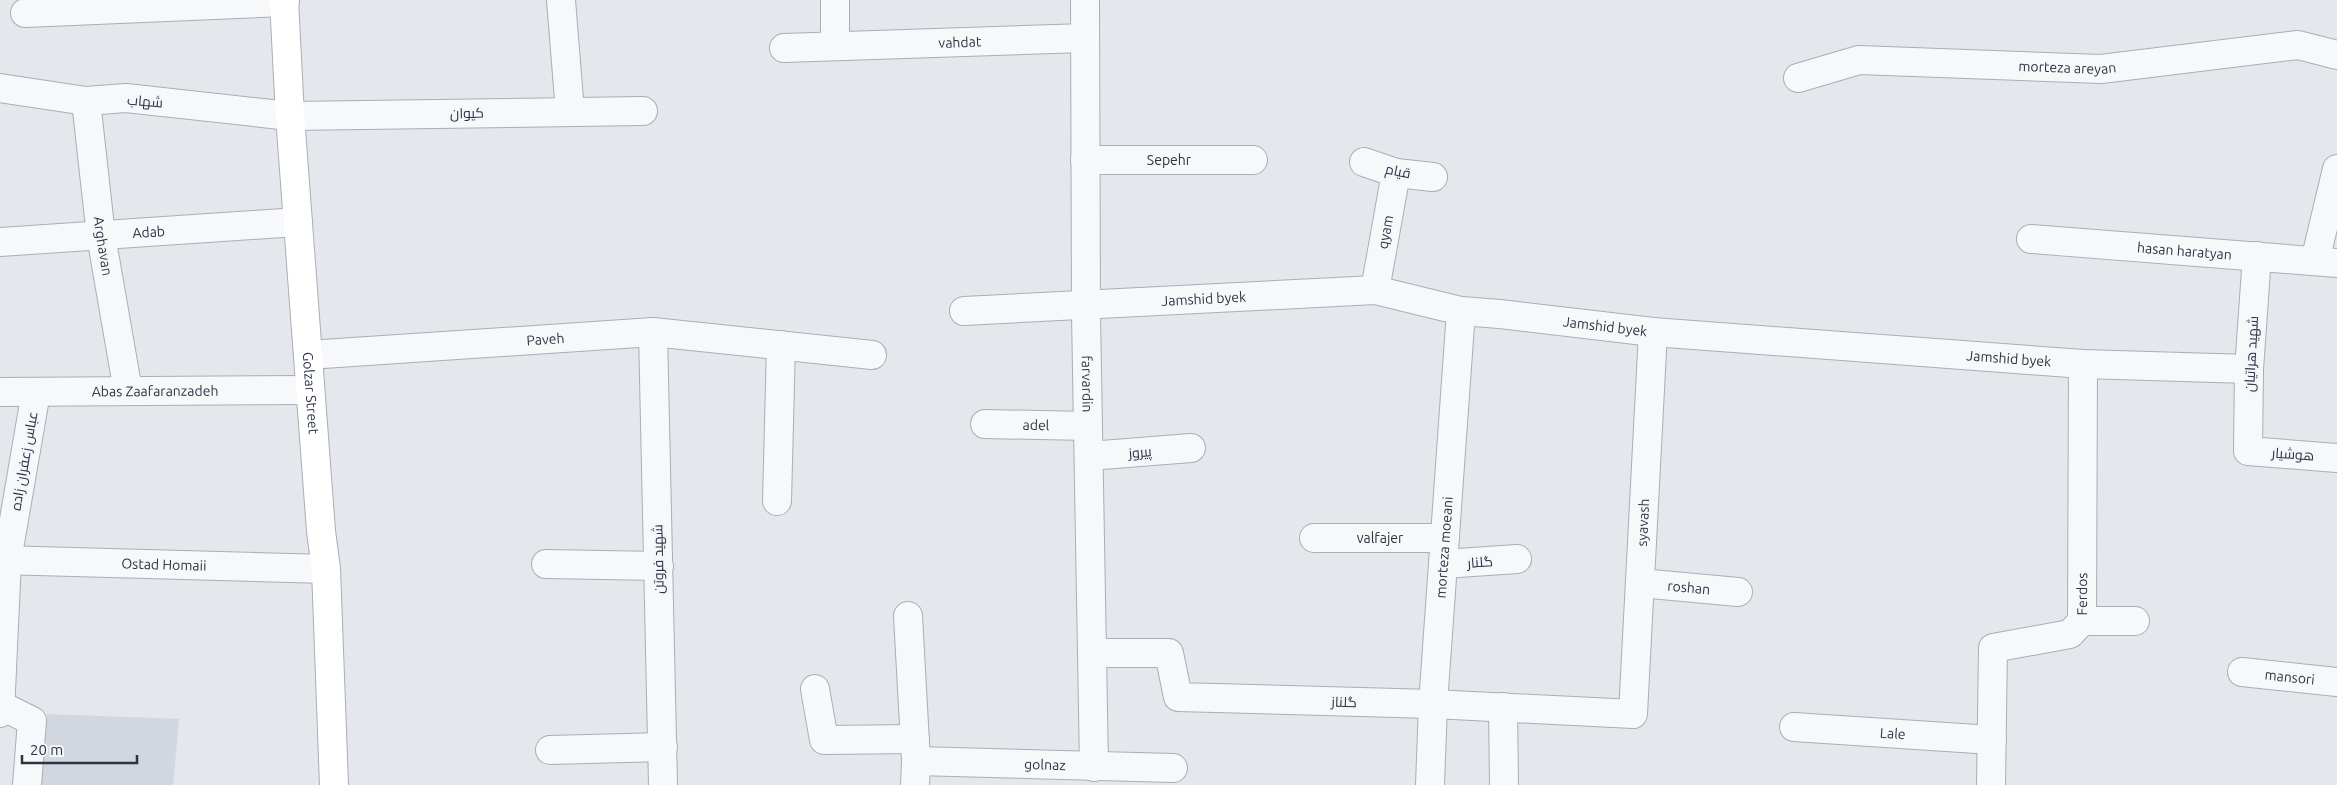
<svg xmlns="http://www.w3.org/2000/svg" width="2337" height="785" viewBox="0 0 2337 785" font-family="Ubuntu,Cairo,sans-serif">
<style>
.built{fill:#d2d6de}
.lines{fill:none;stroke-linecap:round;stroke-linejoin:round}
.minor-casing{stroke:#a9aeb7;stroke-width:30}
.tertiary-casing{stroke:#a9aeb7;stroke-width:30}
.secondary-casing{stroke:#a9aeb7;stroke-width:30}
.minor{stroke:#f7f8fa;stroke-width:28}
.tertiary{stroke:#f7f8fa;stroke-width:28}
.secondary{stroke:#fff;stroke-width:28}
.labels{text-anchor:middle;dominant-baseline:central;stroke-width:4.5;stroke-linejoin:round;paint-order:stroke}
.street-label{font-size:14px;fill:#2b3445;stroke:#f4f6f9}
</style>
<rect width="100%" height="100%" fill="#e4e7ec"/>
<path class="built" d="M 47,714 L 179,719 L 173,785 L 40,785 Z"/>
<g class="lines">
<g class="minor-casing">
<g id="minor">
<path d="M 561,0 L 570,112"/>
<path d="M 835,0 L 835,46"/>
<path id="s1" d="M 1085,0 L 1086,314 L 1094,767"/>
<path d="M 25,13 L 285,2"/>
<path id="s2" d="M 784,48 L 1085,38"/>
<path id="s3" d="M 1798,78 L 1859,60 L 2101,69 L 2298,45 L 2337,55"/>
<path d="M 0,88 L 86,101 L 126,98 L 290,116 L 643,111"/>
<path id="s4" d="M 86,101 L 101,236 L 128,391"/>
<path id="s5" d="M 1085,160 L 1253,160"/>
<path d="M 1364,162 L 1396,173 L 1433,177"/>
<path id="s6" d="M 2031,239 L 2337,263"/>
<path id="s7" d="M 0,242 L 298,222"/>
<path d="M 2257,256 L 2249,369 L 2248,451 L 2337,458"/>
<path d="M 2315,261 L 2337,169"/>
<path id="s8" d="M 1375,290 L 1396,173"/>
<path id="s9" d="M 964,311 L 1375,290 L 1461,311 L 1500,314 L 1653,332 L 2083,364 L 2249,369"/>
<path d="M 653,332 L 663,785"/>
<path id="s10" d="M 308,355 L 653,332 L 872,355"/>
<path id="s11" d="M 0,392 L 310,390"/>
<path id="s12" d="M 985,424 L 1088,426"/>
<path d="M 1089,456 L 1191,448"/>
<path d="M 777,501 L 781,345"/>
<path id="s13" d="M 1314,538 L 1445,538"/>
<path d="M 546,564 L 659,566"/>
<path d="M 1443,564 L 1517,559"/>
<path id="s14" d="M 1640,583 L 1738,592"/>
<path d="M 908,616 L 916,761 L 915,785"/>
<path d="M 2082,621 L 2135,621"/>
<path id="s15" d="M 1092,653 L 1169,653 L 1178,697 L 1433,704 L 1633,714 L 1653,332"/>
<path id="s16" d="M 2242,672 L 2337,682"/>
<path d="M 815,689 L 824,740 L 915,739"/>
<path d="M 0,705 L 32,721 L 27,785"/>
<path d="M 1503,707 L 1504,785"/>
<path d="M 0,713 L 7,560 L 36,392"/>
<path id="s17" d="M 1794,727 L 1992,740"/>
<path d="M 550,750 L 663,747"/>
<path id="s18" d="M 916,761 L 1173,768"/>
<path id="s19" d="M 1430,785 L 1433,704 L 1461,311"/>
<path id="s20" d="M 1991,785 L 1993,648 L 2070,634 L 2082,621 L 2083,364"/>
</g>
</g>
<g class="tertiary-casing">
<g id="tertiary">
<path id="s21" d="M 0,560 L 326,569"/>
</g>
</g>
<g class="secondary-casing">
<g id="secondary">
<path id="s22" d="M 284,0 L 290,116 L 321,531 L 326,569 L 334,785"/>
</g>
</g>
<use href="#minor" class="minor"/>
<use href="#tertiary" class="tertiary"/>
<use href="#secondary" class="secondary"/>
</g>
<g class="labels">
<g class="street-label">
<text stroke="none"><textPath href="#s2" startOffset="176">vahdat</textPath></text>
<text stroke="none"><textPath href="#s3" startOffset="272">morteza areyan</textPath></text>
<text transform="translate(145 101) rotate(5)">شهاب</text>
<text transform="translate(467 113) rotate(-1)">کیوان</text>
<text stroke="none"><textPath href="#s5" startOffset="84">Sepehr</textPath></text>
<text transform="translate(1398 171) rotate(12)">قیام</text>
<text stroke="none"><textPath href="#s8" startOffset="59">qyam</textPath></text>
<text stroke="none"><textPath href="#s7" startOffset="149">Adab</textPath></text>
<text stroke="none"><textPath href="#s4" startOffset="146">Arghavan</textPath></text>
<text stroke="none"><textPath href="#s6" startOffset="154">hasan haratyan</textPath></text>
<text stroke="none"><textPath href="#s9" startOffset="240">Jamshid byek</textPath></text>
<text stroke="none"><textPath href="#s9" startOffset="645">Jamshid byek</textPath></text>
<text stroke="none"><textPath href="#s10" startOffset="238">Paveh</textPath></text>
<text transform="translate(2251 354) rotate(-87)">شهید هراتیان</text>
<text stroke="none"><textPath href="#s9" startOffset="1050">Jamshid byek</textPath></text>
<text stroke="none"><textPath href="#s1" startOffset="384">farvardin</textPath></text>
<text stroke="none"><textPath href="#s11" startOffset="155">Abas Zaafaranzadeh</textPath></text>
<text stroke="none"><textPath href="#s22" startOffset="394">Golzar Street</textPath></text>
<text stroke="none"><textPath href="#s12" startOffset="51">adel</textPath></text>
<text transform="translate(1140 452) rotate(-5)">پیروز</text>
<text transform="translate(2293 454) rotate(4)">هوشیار</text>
<text transform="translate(24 461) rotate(-80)">عباس زعفران زاده</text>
<text stroke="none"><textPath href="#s15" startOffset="769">syavash</textPath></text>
<text stroke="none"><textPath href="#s13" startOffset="66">valfajer</textPath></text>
<text stroke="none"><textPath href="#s19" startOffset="238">morteza moeani</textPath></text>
<text transform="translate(658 559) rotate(-91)">شهید فروتن</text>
<text transform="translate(1480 562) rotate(-4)">گلنار</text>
<text stroke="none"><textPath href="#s21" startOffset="164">Ostad Homaii</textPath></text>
<text stroke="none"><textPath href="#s14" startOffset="49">roshan</textPath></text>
<text stroke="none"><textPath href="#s20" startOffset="260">Ferdos</textPath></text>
<text stroke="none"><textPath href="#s16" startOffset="48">mansori</textPath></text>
<text transform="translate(1344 702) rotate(2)">گلناز</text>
<text stroke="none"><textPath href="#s17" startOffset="99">Lale</textPath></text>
<text stroke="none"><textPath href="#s18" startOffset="129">golnaz</textPath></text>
</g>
</g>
<path d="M22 755v8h115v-8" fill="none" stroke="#2b3445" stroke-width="2.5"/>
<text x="30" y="755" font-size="15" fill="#2b3445" stroke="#f4f6f9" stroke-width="4" paint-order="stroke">20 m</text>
</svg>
